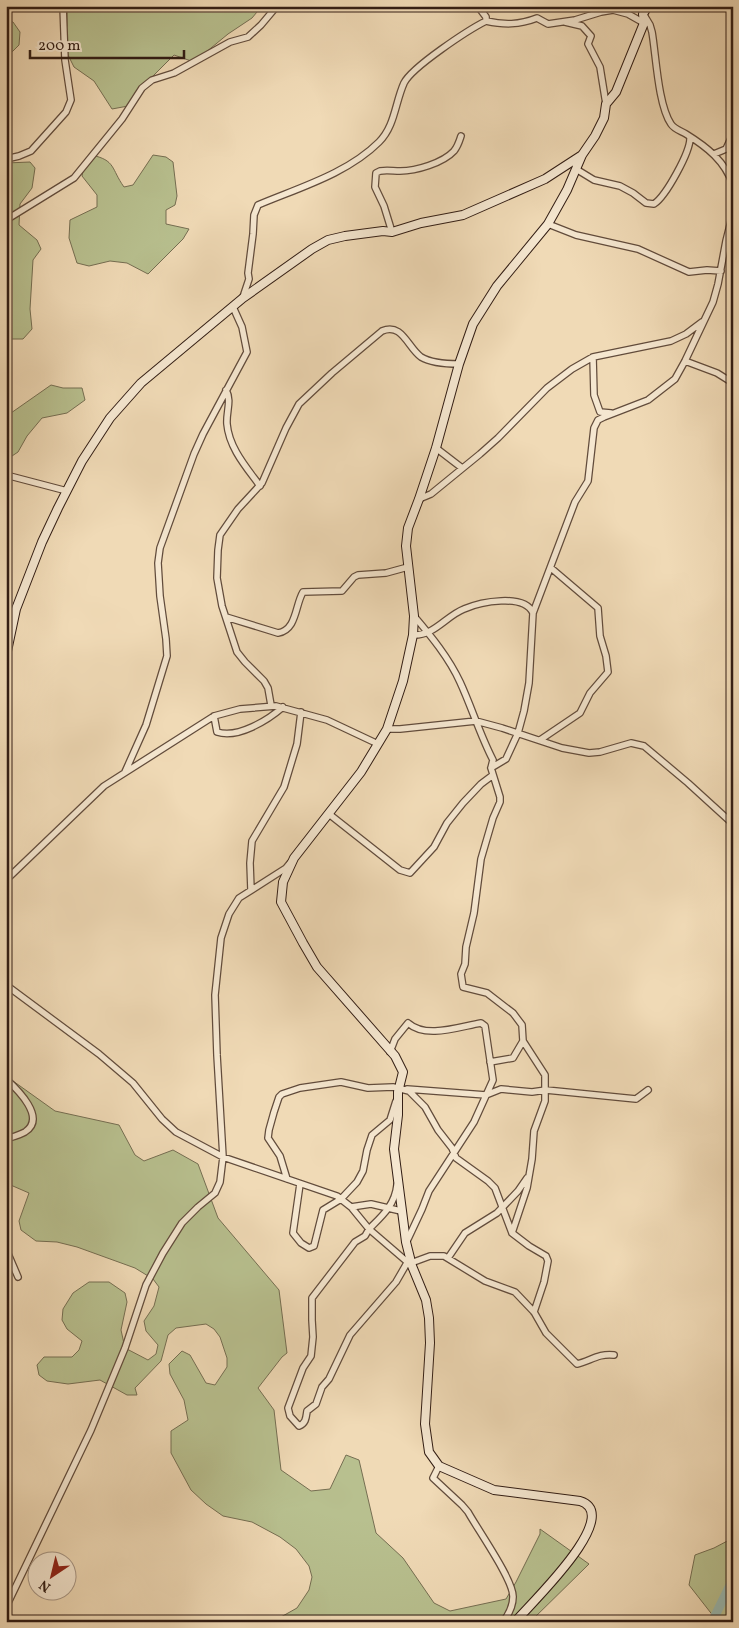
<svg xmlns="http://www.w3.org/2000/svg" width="739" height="1628" viewBox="0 0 739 1628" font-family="Vollkorn,serif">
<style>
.green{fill:#b8c08f;stroke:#756e52}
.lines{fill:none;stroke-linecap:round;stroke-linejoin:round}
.river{stroke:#9abab2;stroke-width:9}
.street-casing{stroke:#624c3c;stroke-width:8}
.secondary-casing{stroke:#321d14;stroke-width:10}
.street{stroke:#f5e7d0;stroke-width:5.5}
.secondary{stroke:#f5e7d0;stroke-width:8}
</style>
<rect width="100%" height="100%" fill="#f0dab6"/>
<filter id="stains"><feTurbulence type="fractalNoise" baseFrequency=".004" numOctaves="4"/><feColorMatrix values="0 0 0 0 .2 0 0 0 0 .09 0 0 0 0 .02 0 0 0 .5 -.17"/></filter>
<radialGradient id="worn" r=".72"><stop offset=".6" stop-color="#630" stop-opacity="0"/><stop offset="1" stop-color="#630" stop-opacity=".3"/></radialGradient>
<path class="green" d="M 67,6 L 262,6 L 252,18 L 228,34 L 194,62 L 174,55 L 140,89 L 128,106 L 112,109 L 94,81 L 74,67 L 63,45 L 67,25 Z
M 6,19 L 13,22 L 20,32 L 19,45 L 6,58 Z
M 91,155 C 116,160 111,169 124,187 L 133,185 L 153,155 L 166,157 L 173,162 L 177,196 L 175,205 L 166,210 L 166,224 L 189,229 L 183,239 L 148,274 L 127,263 L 110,261 L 89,266 L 77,263 L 69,238 L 70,220 L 97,207 L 97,195 L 82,176 L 85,161 Z
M 30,162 L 35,168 L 32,188 L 20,204 L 19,225 L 37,240 L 41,249 L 33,260 L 30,309 L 32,329 L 23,339 L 6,339 L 6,163 Z
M 51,385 L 63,388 L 82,388 L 85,400 L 67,413 L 42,418 L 27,436 L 18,452 L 6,460 L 6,411 L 11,413 Z
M 6,1076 L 55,1111 L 119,1125 L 135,1155 L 144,1161 L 173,1150 L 198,1164 L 218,1218 L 279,1290 L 287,1353 L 282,1357 L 258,1388 L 274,1410 L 281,1470 L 311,1491 L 330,1489 L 346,1455 L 359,1460 L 376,1533 L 403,1558 L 434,1603 L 450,1611 L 506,1599 L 516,1582 L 540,1534 L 540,1529 L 589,1564 L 530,1622 L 272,1622 L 297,1608 L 309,1590 L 312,1577 L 309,1566 L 296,1549 L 280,1537 L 252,1522 L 223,1516 L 206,1504 L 191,1490 L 171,1453 L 171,1431 L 188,1420 L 184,1400 L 170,1374 L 169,1364 L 182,1351 L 190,1355 L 206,1383 L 215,1385 L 227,1367 L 227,1358 L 220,1337 L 214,1329 L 206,1324 L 176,1328 L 168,1335 L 161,1361 L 135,1388 L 137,1395 L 127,1395 L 100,1380 L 68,1384 L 47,1381 L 39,1375 L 37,1365 L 44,1357 L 72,1357 L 79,1350 L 82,1341 L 67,1329 L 62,1320 L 63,1309 L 73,1293 L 89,1282 L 109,1282 L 125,1293 L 127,1302 L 121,1330 L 125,1348 L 148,1360 L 156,1354 L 158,1345 L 146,1331 L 144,1321 L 154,1306 L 159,1287 L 153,1279 L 135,1268 L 77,1247 L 57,1242 L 36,1241 L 21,1230 L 19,1221 L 29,1193 L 6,1183 Z
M 733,1538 L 733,1622 L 722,1622 L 714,1617 L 689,1585 L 695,1555 L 714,1548 Z"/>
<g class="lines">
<path class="river" d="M 712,1622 L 733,1579"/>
<g class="street-casing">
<path id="street" d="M 481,6 L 480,9 L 486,17 L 486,21 C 504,25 519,25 537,18 L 548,24 L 575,20 L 601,12 L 613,10 L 628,14 L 644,23
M 644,15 L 650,25 L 652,32 C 656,55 658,105 671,124 C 674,129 681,131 686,134 C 707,147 725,161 733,185
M 565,22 L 582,26 L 591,36 L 588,44 L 600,67 L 606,104
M 714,154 L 726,149 L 733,134
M 6,159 L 19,156 L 31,151 L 66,112 L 71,100 L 65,60 L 63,6
M 576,169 L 594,180 L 620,186 L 633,193 L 646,203 L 654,204 C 666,196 691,151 690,137
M 6,220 L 74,178 L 122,119 L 142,88 L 152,80 L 174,73 L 230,42 L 248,37 L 261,25 L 277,6
M 548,224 L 576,235 L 638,249 L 689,272 L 707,270 L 721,271
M 392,232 L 384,206 L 375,187 L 376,173 L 380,171 C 387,170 393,171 400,171 C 416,171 443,163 454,151 C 458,146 459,142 461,136
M 243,297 L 249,279 L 248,273 L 253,234 L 254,215 L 258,205 C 298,188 347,174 379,142 C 395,126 395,103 404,83 C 412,67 468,30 486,21
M 593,357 L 594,395 L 600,412 L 611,413
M 685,361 L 717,373 L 733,383
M 226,390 C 232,401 226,412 227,424 C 229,448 247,468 260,486
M 436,448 L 462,468
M 6,475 L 67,491
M 419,499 L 431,494 L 480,454 L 498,438 L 547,388 L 572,369 L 593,357 L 671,341 L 686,334 L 702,322
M 414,616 C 431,636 449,658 460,682 C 472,708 480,735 493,760 L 491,768 L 500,797 L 500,802 L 493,818 L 481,859 L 474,913 L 466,947 L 465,964 L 461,974 L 463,987 L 487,993 L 513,1013 L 522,1025 L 523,1041 L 545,1075 L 545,1101 L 534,1131 L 532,1159 L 527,1188 L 512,1233
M 226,617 L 278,633 C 297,630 295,605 303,592 L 342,591 L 354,577 L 358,575 L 386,573 L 408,567
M 413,635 C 434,636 446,616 464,609 C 480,602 524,593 533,613
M 271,705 L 268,688 L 264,681 L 245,662 L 237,652 L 222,606 L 217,578 L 218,550 L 220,535 L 238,509 L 262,483 L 286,428 L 299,404 L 332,373 L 382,331 C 402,322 408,348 421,357 C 431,363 447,364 459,364
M 214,716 L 217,732 C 238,739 268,720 283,707
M 387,729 L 400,729 L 476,721 L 502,728 L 562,748 L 589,753 L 600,752 L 631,743 L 644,746 L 688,783 L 733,824
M 540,740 L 580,713 L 590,693 L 608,672 L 606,656 L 600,636 L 598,608 L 551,568
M 491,768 L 506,759 L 518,733 L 524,711 L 529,683 L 533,613 L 575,502 L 588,481 L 594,428 L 598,420 L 604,417 L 648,400 L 675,379 L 685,361 L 713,302 L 718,284 L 726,241 L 733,213
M 125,772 L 146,725 L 167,656 L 166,639 L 160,596 L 158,563 L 160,548 L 194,454 L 203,434 L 247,352 L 242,327 L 233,307
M 329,814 L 400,870 L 410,873 L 434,847 L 447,823 L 463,803 L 481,784 L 493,775
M 6,880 L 104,786 L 214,716 L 240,709 L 276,706 L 327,720 L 378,744
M 251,890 L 250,863 L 252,841 L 284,787 L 297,744 L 301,712
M 6,985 L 99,1054 L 133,1083 L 162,1119 L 176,1132 L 223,1157 L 337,1196 L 351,1207 L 369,1229 L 412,1266
M 390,1052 L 395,1039 L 408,1023 C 426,1039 458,1027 481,1023 L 485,1026 L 493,1080 L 474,1122 L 429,1191 L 422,1209 L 407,1241
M 490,1062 L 513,1058 L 523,1041
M 6,1079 C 17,1089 47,1118 25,1132 C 20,1135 12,1137 6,1139
M 407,1089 L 486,1095 L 501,1089 L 532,1092 L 546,1090 L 636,1099 L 648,1090
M 287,1179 L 280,1156 L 268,1138 L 269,1130 L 274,1112 L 279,1097 L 282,1094 L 300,1088 L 341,1082 L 368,1088 L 393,1087 L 409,1091 L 425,1107 L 438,1130 L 452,1148 L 456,1158 L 488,1181 L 495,1188 L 512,1233 L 529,1246 L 546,1256 L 548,1261 L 544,1282 L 534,1312
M 300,1184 L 293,1233 L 301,1243 L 309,1248 L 314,1246 L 323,1210 L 341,1199 L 357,1182 L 363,1171 L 367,1150 L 372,1135 L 390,1120 L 396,1101
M 397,1185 C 395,1205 382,1216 369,1229 L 365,1236 L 355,1242 L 312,1298 L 312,1320 L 313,1337 L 311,1356 L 303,1368 L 288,1408 L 290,1416 L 299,1426 C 306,1423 306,1418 307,1411 L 316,1404 L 322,1387 L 329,1379 L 350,1335 L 396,1282 L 407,1263
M 351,1207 L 371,1204 L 401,1211
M 6,1249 L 18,1277
M 448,1258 L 465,1233 L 497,1213 L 518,1191 L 527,1178
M 411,1263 L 430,1256 L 444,1256 L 485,1281 L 515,1292 L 534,1312 L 546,1333 L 577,1364 C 590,1361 599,1353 614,1355
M 439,1466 L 433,1478 L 462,1505 L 468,1512 C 478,1530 514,1581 513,1597 C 513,1607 509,1614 503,1622
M 6,1607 L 91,1430 L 125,1348 L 146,1285 L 163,1253 L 182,1223 L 198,1207 L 215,1193 L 220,1182 L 223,1157 L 217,1055 L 215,995 L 221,938 L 229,914 L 239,898 L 286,868 L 290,863"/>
</g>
<g class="secondary-casing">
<path id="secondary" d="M 6,656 L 16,609 L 42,542 L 58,508 L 82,461 L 110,418 L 141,383 L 243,298 L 312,249 L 328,240 L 345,236 L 383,231 L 392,232 L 421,223 L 463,215 L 545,179 L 582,155
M 515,1622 C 528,1606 625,1515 580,1501 L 494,1490 L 439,1466 L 429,1452 L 425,1424 L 430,1343 L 429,1318 L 426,1300 L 412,1266 L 406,1242 L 394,1149 L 398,1115 L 398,1092 L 403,1072 L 395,1056 L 317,967 L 303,943 L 281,902 L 283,882 L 294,858 L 361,772 L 387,729 L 403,681 L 413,635 L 414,616 L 406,546 L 408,528 L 419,499 L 436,448 L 459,364 L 473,324 L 497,286 L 548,224 L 567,190 L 582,155 L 595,136 L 604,118 L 606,104 L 616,92 L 644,23 L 643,14 L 648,6"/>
</g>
<use href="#street" class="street"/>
<use href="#secondary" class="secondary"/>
</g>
<rect width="739" height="1628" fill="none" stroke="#f0dab6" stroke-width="25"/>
<rect x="8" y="8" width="724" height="1613" fill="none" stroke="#321d14" stroke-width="2.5"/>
<rect x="12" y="12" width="714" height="1603" fill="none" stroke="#321d14"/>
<g transform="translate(52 1576) rotate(215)"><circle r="24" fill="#f5e7d0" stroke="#a79685"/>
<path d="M0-4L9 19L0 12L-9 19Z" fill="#8f2418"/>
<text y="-8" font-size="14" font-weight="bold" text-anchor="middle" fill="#321d14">N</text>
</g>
<path d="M30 50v8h154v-8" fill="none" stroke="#321d14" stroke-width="2.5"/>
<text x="38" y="50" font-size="15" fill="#321d14" stroke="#f5e7d0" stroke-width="4" paint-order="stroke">200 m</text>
<rect width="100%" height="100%" filter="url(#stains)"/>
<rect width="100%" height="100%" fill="url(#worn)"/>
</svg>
